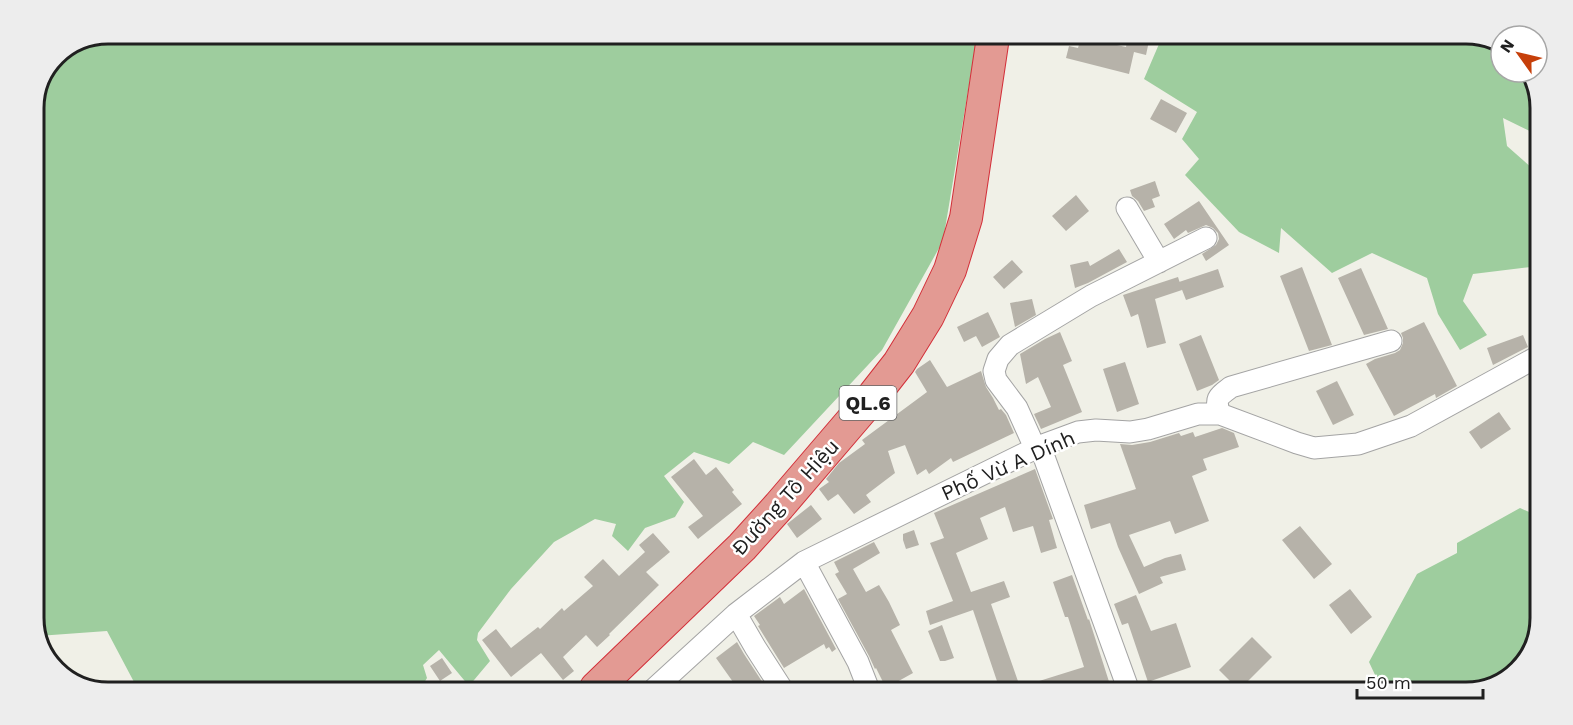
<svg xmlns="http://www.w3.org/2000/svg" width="1573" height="725" viewBox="0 0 1573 725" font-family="'Work Sans',sans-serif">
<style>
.forest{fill:#9ecd9e}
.building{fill:#b6b2a9}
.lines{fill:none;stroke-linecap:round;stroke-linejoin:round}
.minor-casing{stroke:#a4a4a4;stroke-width:23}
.highway-casing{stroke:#d32f39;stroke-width:34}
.minor{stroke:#fff;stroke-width:21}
.highway{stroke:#e39a93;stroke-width:32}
.labels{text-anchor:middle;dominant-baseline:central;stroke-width:5;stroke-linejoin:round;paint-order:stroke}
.shield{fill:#fff;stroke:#636363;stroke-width:1.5}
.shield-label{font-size:20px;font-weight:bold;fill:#202020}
.street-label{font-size:21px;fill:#202020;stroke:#fff}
.rim{fill:none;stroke:#202020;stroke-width:3}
</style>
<rect width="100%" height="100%" fill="#f0f0e7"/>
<path class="forest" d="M 107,33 L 977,37 L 943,241 L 882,350 L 784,455 L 753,442 L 729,464 L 694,452 L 664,476 L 684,502 L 675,517 L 645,528 L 628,551 L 612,536 L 616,524 L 595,519 L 554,542 L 511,589 L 478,633 L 477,640 L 490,661 L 469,686 L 439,650 L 423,665 L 427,678 L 421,688 L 130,686 L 134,682 L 107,631 L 38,636 L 33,623 L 33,103 L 55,55 Z
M 1162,37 L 1494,39 L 1501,44 L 1501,72 L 1530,73 L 1540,103 L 1540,136 L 1503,118 L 1507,146 L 1533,169 L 1538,183 L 1539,182 L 1538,283 L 1531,267 L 1473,274 L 1463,301 L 1487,335 L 1460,350 L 1438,314 L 1427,278 L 1372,253 L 1332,273 L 1281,228 L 1279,253 L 1239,232 L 1185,175 L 1199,159 L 1182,139 L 1197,112 L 1144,79 Z
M 1520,508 L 1536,515 L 1534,646 L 1507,679 L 1466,692 L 1383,692 L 1369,662 L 1417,574 L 1457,553 L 1457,543 Z"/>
<path class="building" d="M 1081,37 L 1126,47 L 1128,37 L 1149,41 L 1146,55 L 1134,52 L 1129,74 L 1066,58 L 1069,46 L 1078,48 Z
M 1161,99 L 1187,113 L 1176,133 L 1150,119 Z
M 1155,181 L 1160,196 L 1152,199 L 1155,207 L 1144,211 L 1138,201 L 1132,196 L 1130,190 Z
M 1076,195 L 1089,211 L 1066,231 L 1052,216 Z
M 1199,201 L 1229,245 L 1206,261 L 1202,254 L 1216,245 L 1219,239 L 1218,233 L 1213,228 L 1206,225 L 1188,233 L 1186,230 L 1174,239 L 1164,224 Z
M 1119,249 L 1127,262 L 1088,283 L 1075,288 L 1070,265 L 1088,261 L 1090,266 Z
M 1012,260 L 1023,272 L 1004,289 L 993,277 Z
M 1302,267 L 1332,345 L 1309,351 L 1280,276 Z
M 1361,268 L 1388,329 L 1364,335 L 1338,278 Z
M 1218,269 L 1224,287 L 1186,300 L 1179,282 Z
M 1178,277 L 1182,290 L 1155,299 L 1166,343 L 1147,348 L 1138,314 L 1131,317 L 1123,295 Z
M 1032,299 L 1036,315 L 1015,327 L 1010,303 Z
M 988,312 L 1000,337 L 982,347 L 976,336 L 964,342 L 957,327 Z
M 1424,322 L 1457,386 L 1436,398 L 1435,394 L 1394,416 L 1366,364 L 1375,359 L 1395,353 L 1400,350 L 1403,343 L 1403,338 L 1401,333 Z
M 1060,332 L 1072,361 L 1063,365 L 1082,412 L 1041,429 L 1034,414 L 1051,407 L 1038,377 L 1026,384 L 1020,354 L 1045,339 Z
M 1201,335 L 1219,380 L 1212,385 L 1197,391 L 1179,344 Z
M 1523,335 L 1528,347 L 1493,365 L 1487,348 Z
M 930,360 L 947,387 L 981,371 L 986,387 L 993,398 L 999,410 L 1001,409 L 1006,415 L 1014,433 L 953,462 L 951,458 L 929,474 L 926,469 L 917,475 L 905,445 L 888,451 L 895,473 L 866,495 L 871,502 L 854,514 L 838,494 L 828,501 L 819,489 L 829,482 L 826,479 L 839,463 L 865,444 L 862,440 L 927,392 L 915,372 L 917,369 Z
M 1125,362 L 1139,404 L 1117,412 L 1103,369 Z
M 1337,381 L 1354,415 L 1333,425 L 1316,391 Z
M 1499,412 L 1511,429 L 1481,449 L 1469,432 Z
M 1222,428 L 1234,433 L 1239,447 L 1203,459 L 1207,470 L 1192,476 L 1209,521 L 1175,534 L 1170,521 L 1129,535 L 1144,567 L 1165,558 L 1181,554 L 1186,570 L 1160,577 L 1163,583 L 1139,594 L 1118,547 L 1110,523 L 1091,529 L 1084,505 L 1136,489 L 1120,444 L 1132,445 L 1150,442 L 1179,433 L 1181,436 L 1193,432 L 1195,437 Z
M 694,459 L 706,475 L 716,467 L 734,490 L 732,492 L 742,504 L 698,539 L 688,527 L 703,516 L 671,477 Z
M 1035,469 L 1053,519 L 1049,520 L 1057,548 L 1041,553 L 1033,526 L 1013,532 L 1005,507 L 980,518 L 988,539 L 956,553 L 971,592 L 1004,581 L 1010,597 L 991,604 L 1020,687 L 1084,667 L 1068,617 L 1065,617 L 1053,582 L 1072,575 L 1088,620 L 1089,619 L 1112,691 L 1000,690 L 973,610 L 930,625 L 926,611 L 953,601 L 930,543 L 944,538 L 934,513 Z
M 811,505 L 822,519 L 797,538 L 787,524 Z
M 1300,526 L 1332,564 L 1314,579 L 1282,540 Z
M 914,530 L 919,545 L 906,549 L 903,540 L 903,534 Z
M 653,533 L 670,552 L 646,572 L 659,585 L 609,634 L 610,635 L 597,647 L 586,635 L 563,657 L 574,671 L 563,680 L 541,653 L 511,677 L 482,640 L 496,629 L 511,648 L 538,627 L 540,629 L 562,608 L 564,611 L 593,586 L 584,577 L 603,559 L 619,576 L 645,552 L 639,545 Z
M 874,542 L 880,553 L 853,569 L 866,592 L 879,585 L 889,602 L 900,625 L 891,630 L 913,673 L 886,688 L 876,668 L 875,669 L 869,656 L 838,599 L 847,594 L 835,574 L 839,572 L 834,562 Z
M 804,589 L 836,649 L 832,652 L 829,647 L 826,649 L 824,644 L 784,668 L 758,626 L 760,625 L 754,616 L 780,597 L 784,604 Z
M 1350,589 L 1372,617 L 1351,634 L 1329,605 Z
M 1136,595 L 1151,631 L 1176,623 L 1191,667 L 1148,682 L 1128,623 L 1122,625 L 1114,604 Z
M 942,625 L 954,658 L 945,661 L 940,661 L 928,631 Z
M 1252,637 L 1272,657 L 1239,690 L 1219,670 Z
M 737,642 L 744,654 L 767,689 L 738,689 L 716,658 Z
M 442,658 L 452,673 L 440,681 L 430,666 Z"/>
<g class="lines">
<g class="minor-casing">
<path id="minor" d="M 1127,208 L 1159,262
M 1220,414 C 1214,398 1219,396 1231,387 L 1391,341
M 1040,446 L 1129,691
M 1035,448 L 1017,408 L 996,380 L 994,371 L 998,359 L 1010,345 L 1091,296 L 1206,238
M 804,562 L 858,662 L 869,690
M 736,614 L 755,647 L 782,689
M 654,689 L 736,614 L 804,562 L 1040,446 L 1078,432 L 1096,430 L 1130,432 L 1148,429 L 1198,414 L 1220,414 L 1297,443 L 1314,448 L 1358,444 L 1411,426 L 1537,357"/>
</g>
<g class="highway-casing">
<path id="highway" d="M 596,688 L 742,547 L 779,506 L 874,395 L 899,363 L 928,316 L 950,270 L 966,218 L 993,37"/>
</g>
<use href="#minor" class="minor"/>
<use href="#highway" class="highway"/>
</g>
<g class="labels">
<rect class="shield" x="839.5" y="386" width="57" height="34" rx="4.5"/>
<g class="shield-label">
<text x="868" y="403">QL.6</text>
</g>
<g class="street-label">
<text transform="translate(1008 465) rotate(-24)">Phố Vừ A Dính</text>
<text transform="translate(785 497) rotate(-48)">Đường Tô Hiệu</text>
</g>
</g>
<path d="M0 0H1573V725H0ZM108 44H1466A64 64 0 0 1 1530 108V618A64 64 0 0 1 1466 682H108A64 64 0 0 1 44 618V108A64 64 0 0 1 108 44Z" fill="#ededed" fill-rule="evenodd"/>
<path class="rim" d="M108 44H1466A64 64 0 0 1 1530 108V618A64 64 0 0 1 1466 682H108A64 64 0 0 1 44 618V108A64 64 0 0 1 108 44Z"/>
<g transform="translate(1519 54) rotate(304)"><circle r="28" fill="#ffffff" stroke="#a6a6a6" stroke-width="1.5"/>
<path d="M0-4.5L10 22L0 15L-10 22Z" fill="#c63f0a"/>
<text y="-9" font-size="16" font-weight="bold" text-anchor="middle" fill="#202020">N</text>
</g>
<path d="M1357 689v9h126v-9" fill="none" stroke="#202020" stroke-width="3"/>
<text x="1366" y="689" font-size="18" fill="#202020" stroke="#ffffff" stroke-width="4.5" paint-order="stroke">50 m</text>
</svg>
